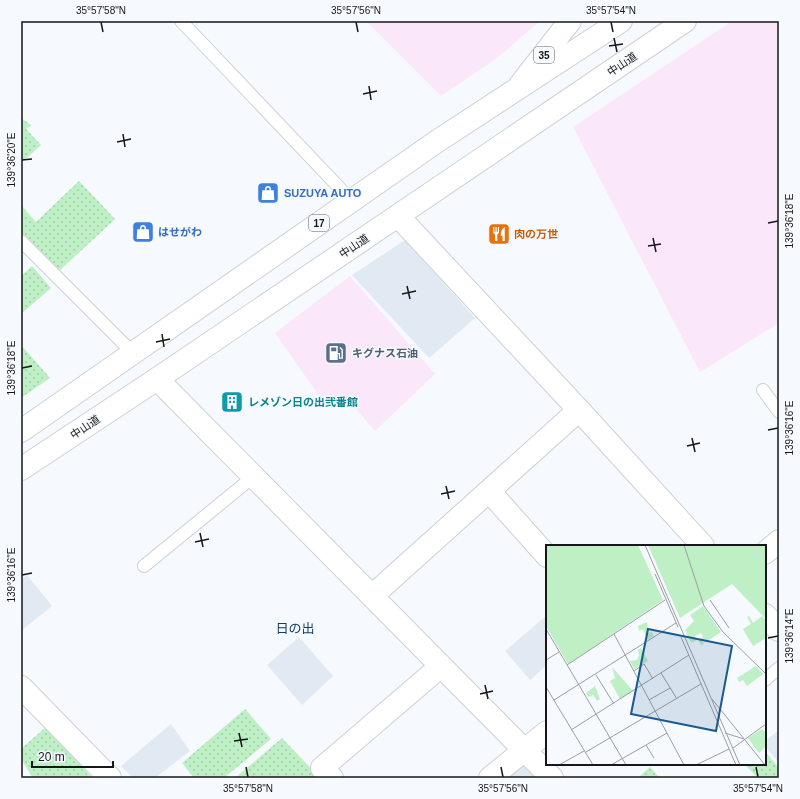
<svg xmlns="http://www.w3.org/2000/svg" width="800" height="799" viewBox="0 0 800 799" font-family="Helvetica,'Noto Sans JP',sans-serif">
<style>
.commercial{fill:#fae8fa}
.built{fill:#e1eaf3}
.garden{fill:url(#garden-dots)}
.lines{fill:none;stroke-linecap:round;stroke-linejoin:round}
.service-casing{stroke:#ced1d4;stroke-width:14}
.minor-casing{stroke:#ced1d4;stroke-width:24}
.primary-casing{stroke:#ced1d4;stroke-width:24}
.trunk-casing{stroke:#ced1d4;stroke-width:24}
.service{stroke:#fff;stroke-width:12}
.minor{stroke:#fff;stroke-width:22}
.primary{stroke:#fff;stroke-width:22}
.trunk{stroke:#fff;stroke-width:22}
.ticks{fill:none;stroke:#151718;stroke-width:1.5}
.labels{text-anchor:middle;dominant-baseline:central;stroke-width:3;stroke-linejoin:round;paint-order:stroke}
.shield{fill:#f6f9fd;stroke:#585b5d;stroke-width:1}
.shield-label{font-size:10px;font-weight:bold;fill:#151718}
.street-label{font-size:11px;fill:#151718;stroke:#f6f9fd}
.shop-label{font-size:11px;font-weight:bold;fill:#366cbe;stroke:#f6f9fd;text-anchor:start}
.food-label{font-size:11px;font-weight:bold;fill:#c56008;stroke:#f6f9fd;text-anchor:start}
.service-label{font-size:11px;font-weight:bold;fill:#4e5e75;stroke:#f6f9fd;text-anchor:start}
.culture-label{font-size:11px;font-weight:bold;fill:#0d838f;stroke:#f6f9fd;text-anchor:start}
.quarter-label{font-size:13px;fill:#133e63;stroke:#f6f9fd}
.inset-road{fill:none;stroke:#9c9fa1;stroke-width:1}
.view{fill:#1b5a90;fill-opacity:0.15;stroke:#1b5a90;stroke-width:2}
.inset-edge{fill:none;stroke:#151718;stroke-width:2}
.neatline{fill:none;stroke:#151718;stroke-width:1.5}
.ticks-label{font-size:10px;text-anchor:middle;fill:#151718}
</style>
<defs>
<pattern id="garden-dots" width="8" height="8" patternUnits="userSpaceOnUse"><rect width="8" height="8" fill="#beefc5"/><path d="M2 2h.1M6 6h.1" fill="none" stroke="#a2cca8" stroke-width="1.8" stroke-linecap="round"/></pattern>
</defs>
<rect width="100%" height="100%" fill="#f6f9fd"/>
<path class="commercial" d="M 366,21 L 540,21 L 496,59 L 441,96 Z
M 732,21 L 779,21 L 779,323 L 700,372 L 573,127 Z
M 350,276 L 435,374 L 375,431 L 346,397 L 320,397 L 275,333 Z"/>
<path class="built" d="M 405,240 L 475,318 L 429,358 L 352,275 Z
M 27,575 L 52,606 L 21,631 L 21,580 Z
M 547,615 L 547,665 L 530,680 L 505,651 Z
M 299,637 L 333,676 L 302,705 L 267,665 Z
M 171,724 L 190,751 L 155,778 L 133,778 L 121,766 Z
M 779,730 L 779,763 L 765,746 L 765,741 Z
M 524,761 L 540,778 L 507,778 Z"/>
<path class="garden" d="M 21,118 L 31,125 L 26,129 L 41,145 L 21,163 Z
M 79,181 L 115,219 L 58,272 L 21,232 L 21,205 L 36,222 Z
M 32,266 L 51,288 L 21,314 L 21,276 Z
M 21,345 L 50,378 L 21,398 Z
M 245,709 L 271,739 L 224,778 L 194,778 L 182,763 Z
M 47,726 L 92,778 L 33,778 L 21,759 L 21,749 Z
M 282,738 L 320,778 L 235,778 Z
M 765,751 L 779,768 L 779,778 L 758,778 L 744,764 L 765,764 Z
M 650,767 L 660,778 L 638,778 Z"/>
<g class="lines">
<g class="service-casing">
<path id="service" d="M 181,21 L 352,201
M 21,241 L 133,353
M 763,390 L 779,412
M 144,566 L 253,477
M 765,680 L 779,668"/>
</g>
<g class="minor-casing">
<path id="minor" d="M 398,216 L 579,410 L 703,546
M 157,379 L 552,778
M 489,491 L 547,556
M 765,553 L 779,541
M 372,596 L 579,410
M 765,615 L 779,630
M 21,687 L 110,778
M 332,778 L 322,768 L 441,666
M 490,778 L 547,732"/>
</g>
<g class="primary-casing">
<path id="primary" d="M 520,85 L 570,21"/>
</g>
<g class="trunk-casing">
<path id="trunk" d="M 21,431 L 436,142 L 621,21
M 21,469 L 157,379 L 685,21"/>
</g>
<use href="#service" class="service"/>
<use href="#minor" class="minor"/>
<use href="#primary" class="primary"/>
<use href="#trunk" class="trunk"/>
</g>
<path class="ticks" d="M 101,22 L 103,32M 356,22 L 358,32M 611,22 L 613,32M 614,38 L 617,52M 609,46 L 623,44M 369,86 L 371,100M 363,94 L 377,91M 123,134 L 125,147M 117,142 L 131,139M 22,160 L 32,159M 768,223 L 778,221M 653,238 L 656,252M 648,246 L 661,244M 407,286 L 410,299M 402,294 L 416,291M 162,334 L 164,347M 156,342 L 170,339M 22,368 L 32,366M 768,430 L 778,428M 692,438 L 695,452M 687,446 L 700,443M 446,486 L 449,499M 441,494 L 455,491M 200,533 L 203,547M 195,542 L 209,539M 22,575 L 32,573M 768,638 L 778,636M 485,685 L 488,699M 480,694 L 493,691M 239,733 L 242,747M 234,741 L 248,739M 246,767 L 248,777M 501,767 L 503,777M 756,767 L 758,777"/>
<defs>
<g id="shop-square" transform="scale(1.15)"><rect x="-9" y="-9" width="18" height="18" rx="4" fill="#3f7fe0" stroke="#f6f9fd"/><path d="M-5-2.5h2.3a2.7 3.5 0 0 1 5.4 0H5L5.5 6h-11ZM-1.5-2.5h3a1.5 2.3 0 0 0-3 0Z" fill="#fff"/></g>
<g id="restaurant-square" transform="scale(1.15)"><rect x="-9" y="-9" width="18" height="18" rx="4" fill="#e8710a" stroke="#f6f9fd"/><path d="M-5-6h1v4h1v-4h1v4h1v-4h1v5L-1.5 .5V6h-2V.5L-5-1ZM5-6V6H3V1.5H1.5Q1.5-4 5-6Z" fill="#fff"/></g>
<g id="fuel-square" transform="scale(1.15)"><rect x="-9" y="-9" width="18" height="18" rx="4" fill="#5c6f8a" stroke="#f6f9fd"/><path d="M-5.5-6h7V0h2V4h1.3V-2.5L3-4.5l.8-.8L6-3V5H2.5V1h-1V6h-7ZM-4.2-4.7v3.2H.2V-4.7Z" fill="#fff"/></g>
<g id="building-square" transform="scale(1.15)"><rect x="-9" y="-9" width="18" height="18" rx="4" fill="#0f9aa8" stroke="#f6f9fd"/><path d="M-4-6H4V6H1V3H-1V6H-4ZM-2.5-4.3h1.7v1.8h-1.7ZM.8-4.3h1.7v1.8H.8ZM-2.5-1h1.7V.8h-1.7ZM.8-1h1.7V.8H.8Z" fill="#fff"/></g>
</defs>
<g fill-rule="evenodd">
<use href="#shop-square" x="268" y="193"/>
<use href="#shop-square" x="143" y="232"/>
<use href="#restaurant-square" x="499" y="234"/>
<use href="#fuel-square" x="336" y="353"/>
<use href="#building-square" x="232" y="402"/>
</g>
<g class="labels">
<g class="shield">
<rect x="534" y="47" width="20" height="16" rx="3"/>
<rect x="309" y="215" width="20" height="16" rx="3"/>
</g>
<g class="shield-label">
<text x="544" y="55">35</text>
<text x="319" y="223">17</text>
</g>
<g class="street-label">
<text transform="translate(622 64) rotate(-34)">中山道</text>
<text transform="translate(354 246) rotate(-34)">中山道</text>
<text transform="translate(85 427) rotate(-34)">中山道</text>
</g>
<g class="shop-label">
<text x="284" y="193">SUZUYA AUTO</text>
<text x="158" y="232">はせがわ</text>
</g>
<g class="food-label">
<text x="514" y="234">肉の万世</text>
</g>
<g class="service-label">
<text x="352" y="353">キグナス石油</text>
</g>
<g class="culture-label">
<text x="248" y="402">レメゾン日の出弐番館</text>
</g>
<g class="quarter-label">
<text x="295" y="628">日の出</text>
</g>
</g>
<g transform="translate(546 545)">
<rect width="220" height="220" fill="#f6f9fd"/>
<path d="M 0,0 L 92,0 L 117,55 L 22,119 L 0,81 ZM 102,0 L 220,0 L 220,74 L 186,39 L 134,73 Z" fill="#beefc5"/>
<path d="M 157,61 L 175,87 L 160,97 L 156,96 L 158,99 L 155,100 L 152,95 L 157,92 L 155,88 L 149,91 L 151,95 L 145,98 L 139,85 L 148,76 L 144,70 ZM 203,71 L 207,78 L 216,71 L 220,75 L 220,93 L 207,101 L 197,84 L 205,79 L 201,72 ZM 101,77 L 102,88 L 106,87 L 108,91 L 101,95 L 97,84 L 93,86 L 92,81 ZM 95,103 L 102,116 L 88,124 L 84,116 L 91,115 L 93,110 L 92,105 ZM 210,121 L 217,129 L 201,141 L 197,135 L 193,137 L 191,133 ZM 66,122 L 87,146 L 74,154 L 64,136 L 69,133 ZM 49,141 L 54,154 L 51,156 L 47,150 L 43,152 L 40,148 ZM 216,184 L 220,188 L 220,201 L 213,208 L 202,193 Z" fill="#beefc5"/>
<path class="inset-road" d="M 99,0 L 194,220M 138,0 L 158,61 L 177,87 L 220,129M 109,29 L 132,82M 164,55 L 183,83M 0,84 L 80,220M 68,89 L 138,220M 135,92 L 190,220M 0,115 L 13,107M 21,120 L 119,55M 88,126 L 98,119 L 107,134M 115,128 L 131,154M 50,130 L 68,159M 0,142 L 47,220M 166,154 L 219,220M 8,155 L 130,78M 103,155 L 124,143M 25,185 L 143,110M 179,188 L 198,194M 100,200 L 108,213M 187,203 L 220,179M 40,207 L 155,139M 13,220 L 38,206M 65,220 L 121,188M 150,220 L 183,204"/>
<path class="view" d="M 102,84 L 186,101 L 170,186 L 85,169 Z"/>
<rect width="220" height="220" class="inset-edge"/>
</g>
<rect width="800" height="799" fill="none" stroke="#f6f9fd" stroke-width="44"/>
<path d="M32 761v6h81v-6" fill="none" stroke="#151718" stroke-width="2"/>
<text x="38" y="761" font-size="12" fill="#151718" stroke="#f6f9fd" stroke-width="3" paint-order="stroke">20 m</text>
<rect x="22" y="22" width="756" height="755" class="neatline"/>
<g class="ticks-label">
<text x="101" y="14">35°57'58"N</text>
<text x="356" y="14">35°57'56"N</text>
<text x="611" y="14">35°57'54"N</text>
<text transform="translate(11 160) rotate(-90)" y="4">139°36'20"E</text>
<text transform="translate(789 221) rotate(-90)" y="4">139°36'18"E</text>
<text transform="translate(11 368) rotate(-90)" y="4">139°36'18"E</text>
<text transform="translate(789 428) rotate(-90)" y="4">139°36'16"E</text>
<text transform="translate(11 575) rotate(-90)" y="4">139°36'16"E</text>
<text transform="translate(789 636) rotate(-90)" y="4">139°36'14"E</text>
<text x="248" y="792">35°57'58"N</text>
<text x="503" y="792">35°57'56"N</text>
<text x="758" y="792">35°57'54"N</text>
</g>
</svg>
